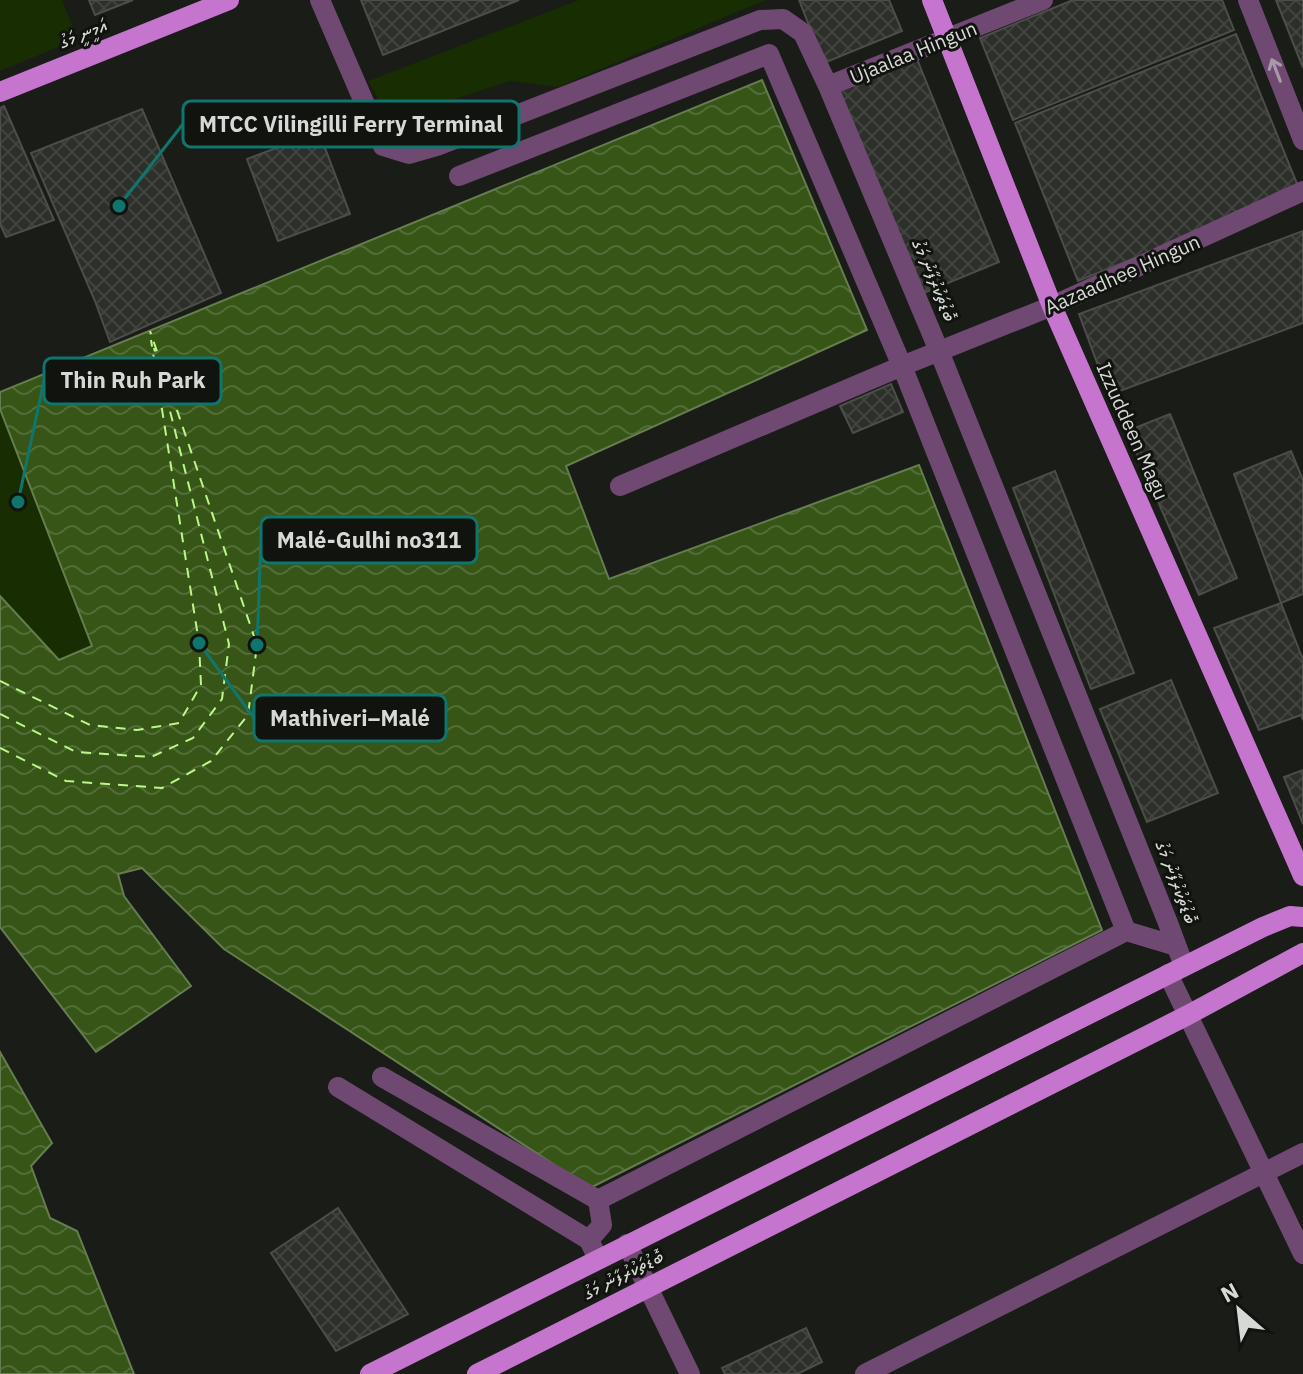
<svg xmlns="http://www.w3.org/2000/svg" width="1303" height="1374" viewBox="0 0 1303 1374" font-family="'IBM Plex Sans','Noto Sans Thaana',sans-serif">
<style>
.green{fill:#182d01}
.water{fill:url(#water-waves);stroke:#667d50;stroke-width:2}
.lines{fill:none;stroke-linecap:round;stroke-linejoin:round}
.ferry{stroke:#bbf78a;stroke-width:2;stroke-dasharray:10 8;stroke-linecap:butt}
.building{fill:url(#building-cross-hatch);stroke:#4b4e49;stroke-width:2}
.minor{stroke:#704973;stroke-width:20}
.major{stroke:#c675ce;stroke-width:20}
.oneway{stroke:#a998a9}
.labels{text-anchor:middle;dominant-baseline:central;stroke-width:6;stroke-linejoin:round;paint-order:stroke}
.street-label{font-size:20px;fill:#d7d9d6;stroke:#10130e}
.leader{fill:none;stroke:#0f766e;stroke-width:3}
.callout-dot{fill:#0f766e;stroke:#10130e;stroke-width:3}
.callout{fill:#10130e;stroke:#0f766e;stroke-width:3}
.callout-label{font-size:22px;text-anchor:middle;font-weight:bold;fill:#d7d9d6}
</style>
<defs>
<pattern id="water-waves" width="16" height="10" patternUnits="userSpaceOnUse" patternTransform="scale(2)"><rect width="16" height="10" fill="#365516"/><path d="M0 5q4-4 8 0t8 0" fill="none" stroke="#526d37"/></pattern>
<pattern id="building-cross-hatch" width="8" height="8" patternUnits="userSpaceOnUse" patternTransform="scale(2)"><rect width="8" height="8" fill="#2c2f2a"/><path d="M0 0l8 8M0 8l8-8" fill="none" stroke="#40433e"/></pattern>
</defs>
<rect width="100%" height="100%" fill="#191c17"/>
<path class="green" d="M 0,0 L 62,0 L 78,39 L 0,71 Z
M 579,0 L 766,0 L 558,87 L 510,81 L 390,120 L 368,81 Z
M 0,409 L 92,647 L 59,660 L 0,596 Z"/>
<path class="water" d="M 762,80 L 867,330 L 566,466 L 609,579 L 919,465 L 1102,930 L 590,1188 L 224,949 L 142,868 L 118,874 L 124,896 L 191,986 L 96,1052 L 0,927 L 0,596 L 59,660 L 92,646 L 0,409 L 0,392 Z
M 0,1052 L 52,1143 L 31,1166 L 50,1218 L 77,1231 L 134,1374 L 0,1374 Z"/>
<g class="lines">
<path class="ferry" d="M 0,681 L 90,725 L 137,730 L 179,723 L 201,685 L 199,643 L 151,340
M 0,714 L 76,752 L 151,757 L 193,738 L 222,699 L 229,644 L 154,348
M 0,748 L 66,781 L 162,788 L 211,761 L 248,715 L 257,645 L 150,331"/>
</g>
<path class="building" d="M 89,0 L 133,0 L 95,15 Z
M 361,0 L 519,0 L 383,55 Z
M 799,0 L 889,0 L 902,31 L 824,63 Z
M 1073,0 L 1222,0 L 1234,30 L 1013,120 L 980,38 Z
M 1276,0 L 1303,0 L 1303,68 Z
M 1236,34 L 1300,191 L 1078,281 L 1015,123 Z
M 917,59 L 999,262 L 919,295 L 836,92 Z
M 4,106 L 54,220 L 6,237 L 0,224 L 0,108 Z
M 142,109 L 221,293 L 110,342 L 95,301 L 31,153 Z
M 319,132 L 350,214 L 278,241 L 247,159 Z
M 1303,231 L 1303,323 L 1109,395 L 1079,314 Z
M 891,384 L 903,412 L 853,433 L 840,406 Z
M 1170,414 L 1237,578 L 1199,595 L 1127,431 Z
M 1291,451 L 1303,480 L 1303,594 L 1281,603 L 1234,474 Z
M 1055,471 L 1134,673 L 1091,689 L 1013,488 Z
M 1281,603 L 1303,660 L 1303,720 L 1301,715 L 1259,730 L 1214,628 Z
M 1171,680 L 1218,793 L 1147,822 L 1100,709 Z
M 1303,770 L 1303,824 L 1284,777 Z
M 338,1208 L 408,1314 L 336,1351 L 271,1253 Z
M 806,1328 L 822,1362 L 797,1374 L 725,1374 L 722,1368 Z"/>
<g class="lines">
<path class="minor" d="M 320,0 L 383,146 L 409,154 L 437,146 L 760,20 L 783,19 L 803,33 L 828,86 L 939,351 L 1168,923 L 1184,966
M 1248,0 L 1303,140
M 828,86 L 1043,0
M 459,176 L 769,54 L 902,366 L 620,486
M 1126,931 L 902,366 L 1052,306 L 1303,191
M 1168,974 L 1303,1254
M 382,1077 L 598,1200 L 602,1225 L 589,1240
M 338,1087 L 589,1240 L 598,1259
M 598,1200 L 1126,931 L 1176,946
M 627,1244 L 690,1374
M 865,1374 L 1303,1153"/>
<path class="major" d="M 932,0 L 1052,306 L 1303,876
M 0,92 L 229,0
M 370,1374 L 1263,927 L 1290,916 L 1303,917
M 477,1374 L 1188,1015 L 1303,953"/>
</g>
<defs><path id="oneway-shaft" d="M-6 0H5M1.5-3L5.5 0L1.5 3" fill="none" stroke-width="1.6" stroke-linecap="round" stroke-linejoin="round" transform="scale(2)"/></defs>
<use class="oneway" href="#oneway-shaft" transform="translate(1276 70) rotate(-111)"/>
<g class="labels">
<g class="street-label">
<text transform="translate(83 33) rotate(-22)">އަމީނީ މަގު</text>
<text transform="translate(913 52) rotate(-22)">Ujaalaa Hingun</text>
<text transform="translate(1122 274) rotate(-24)">Aazaadhee Hingun</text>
<text transform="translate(935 280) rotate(67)">ބޮޑުތަކުރުފާނު މަގު</text>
<text transform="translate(1133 431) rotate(66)">Izzuddeen Magu</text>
<text transform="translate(1177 882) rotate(69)">ބޮޑުތަކުރުފާނު މަގު</text>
<text transform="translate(623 1274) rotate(-27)">ބޮޑުތަކުރުފާނު މަގު</text>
</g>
</g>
<path class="leader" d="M119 206L183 124M18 502L44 381M257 645L261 540M199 643L254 718"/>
<g class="callout-dot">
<circle cx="119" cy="206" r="8"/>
<circle cx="18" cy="502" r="8"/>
<circle cx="257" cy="645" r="8"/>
<circle cx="199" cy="643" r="8"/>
</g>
<g class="callout">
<rect x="183" y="101" width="336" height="46" rx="8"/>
<rect x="44" y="358" width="177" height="46" rx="8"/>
<rect x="261" y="517" width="216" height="46" rx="8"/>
<rect x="254" y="695" width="192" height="46" rx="8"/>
</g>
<g class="callout-label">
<text x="351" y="132">MTCC Vilingilli Ferry Terminal</text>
<text x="133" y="388">Thin Ruh Park</text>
<text x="369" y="548">Malé-Gulhi no311</text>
<text x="350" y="726">Mathiveri–Malé</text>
</g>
<g transform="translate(1239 1310) rotate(332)" stroke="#10130e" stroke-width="6" paint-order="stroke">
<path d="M0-6L14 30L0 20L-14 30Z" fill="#d7d9d6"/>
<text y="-12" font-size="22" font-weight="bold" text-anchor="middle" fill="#d7d9d6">N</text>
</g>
</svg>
